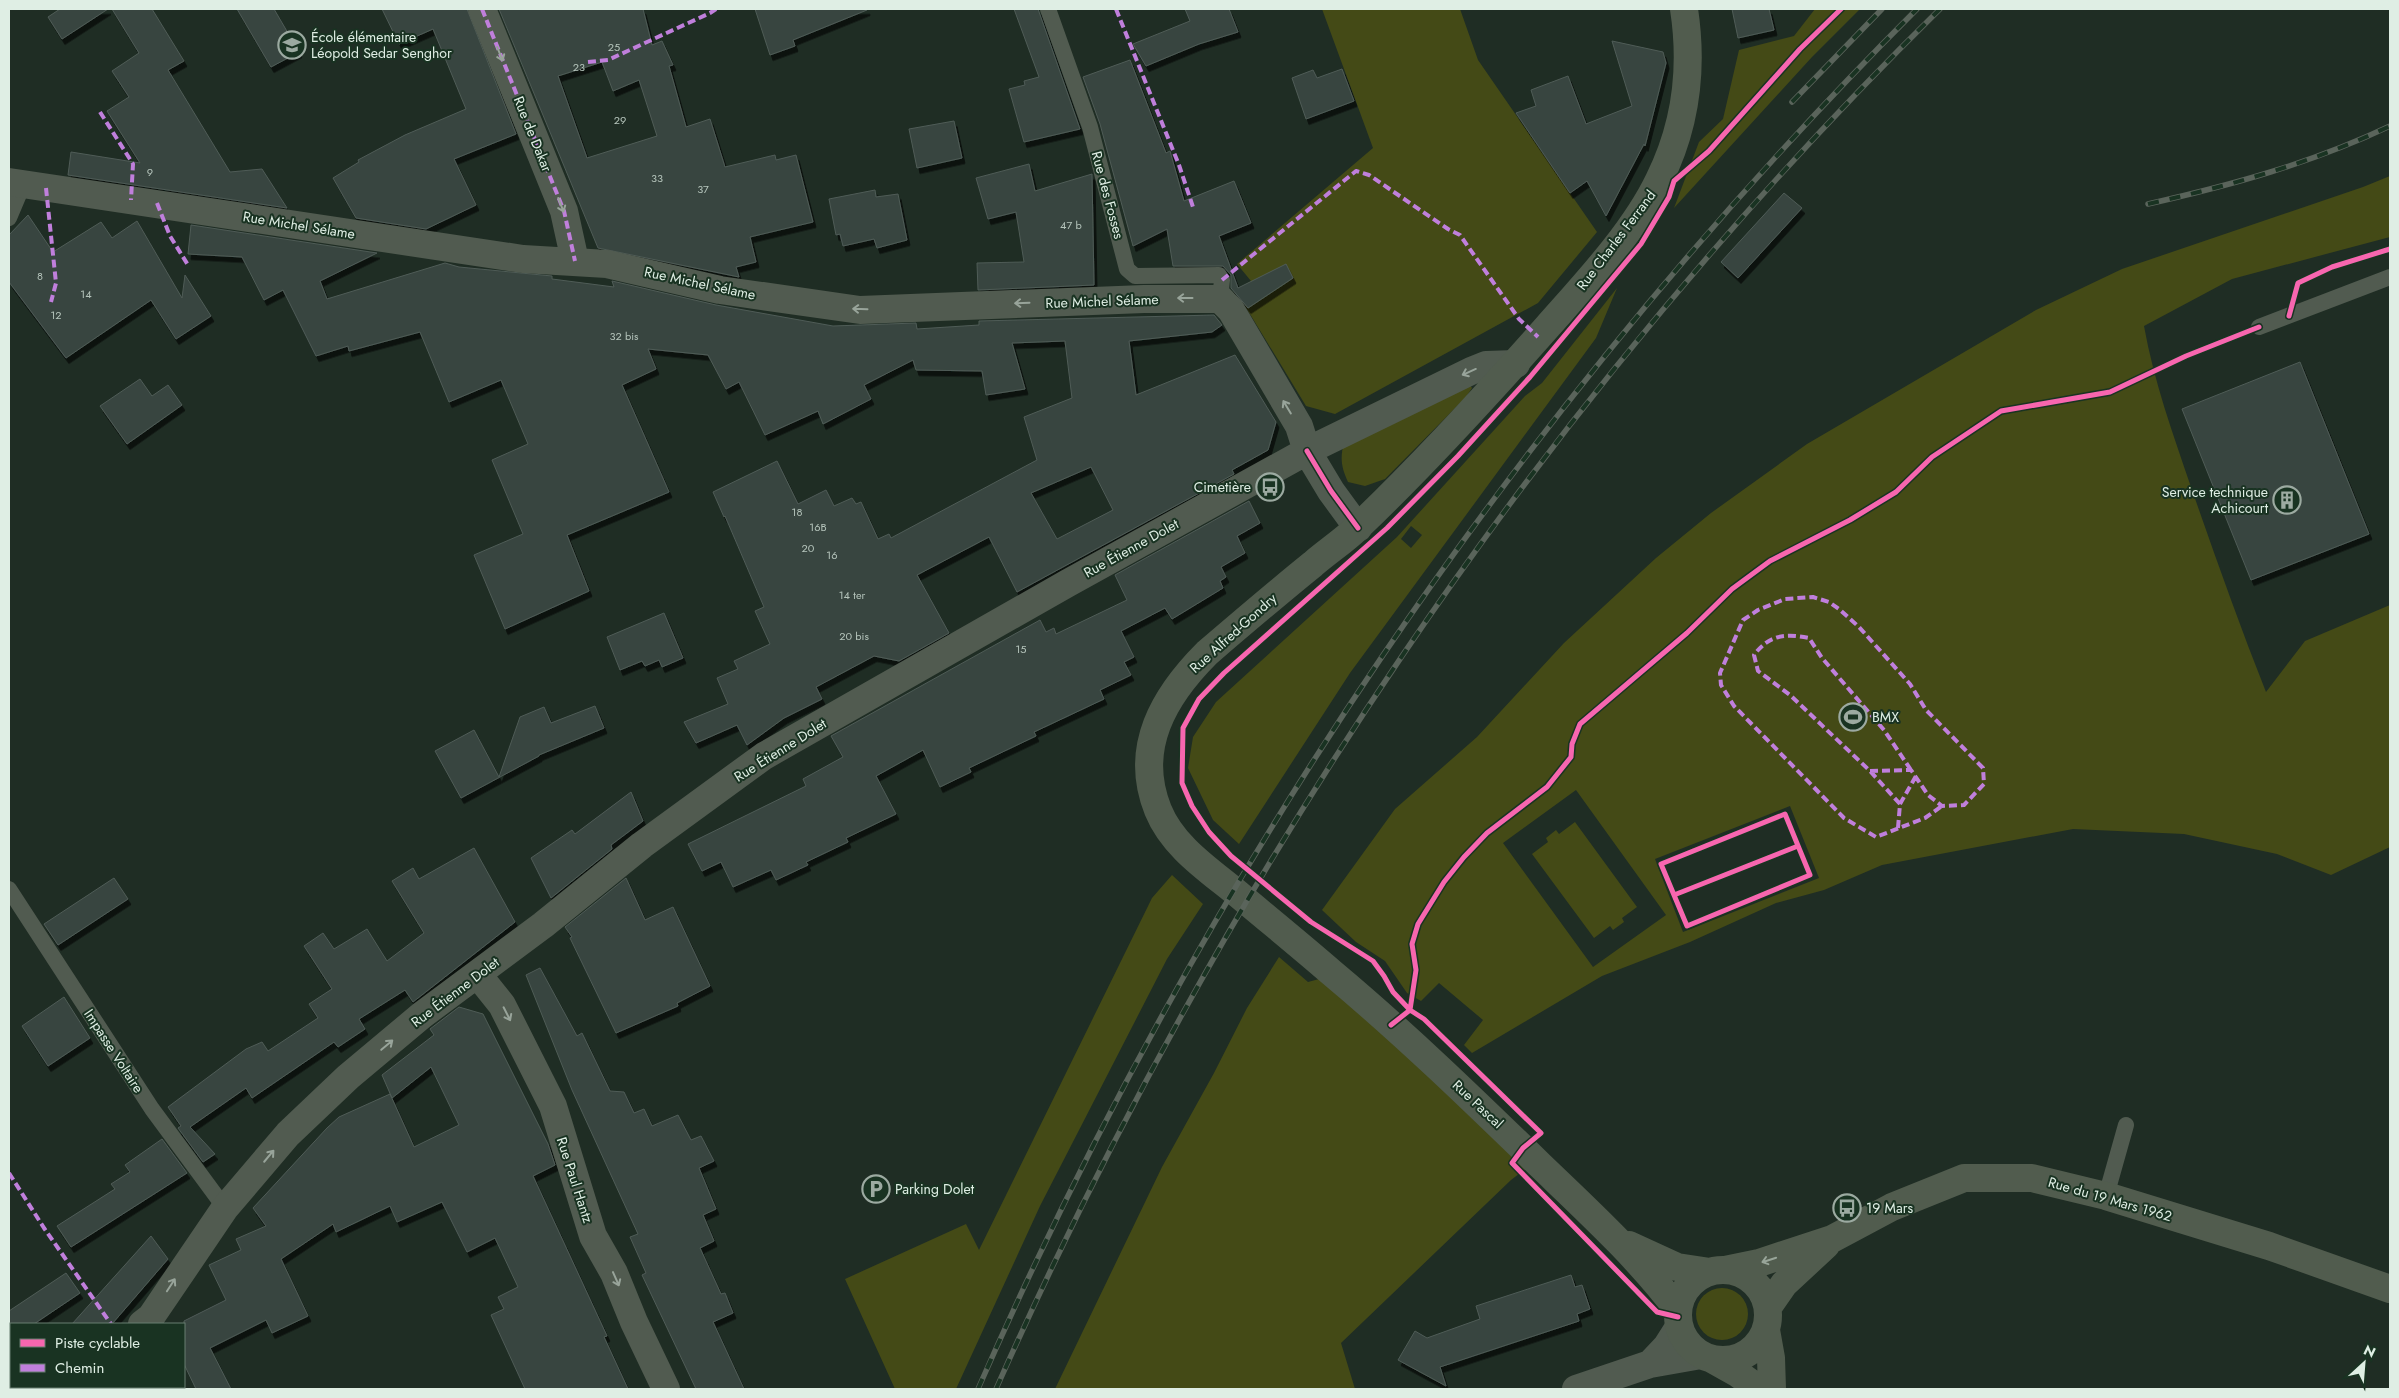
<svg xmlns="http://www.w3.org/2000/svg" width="2399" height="1398" viewBox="0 0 2399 1398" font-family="Jost,sans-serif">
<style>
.green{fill:#444a16;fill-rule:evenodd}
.building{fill:#38453f;stroke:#4f5c57;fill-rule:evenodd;filter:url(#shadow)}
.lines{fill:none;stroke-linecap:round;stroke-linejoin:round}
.lane{stroke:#515b50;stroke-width:16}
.street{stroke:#515b50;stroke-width:28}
.secondary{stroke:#515c4e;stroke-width:28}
.rail-casing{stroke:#5a645b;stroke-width:5.5}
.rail{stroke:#193322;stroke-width:4;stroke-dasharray:11;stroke-linecap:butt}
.quiet{stroke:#c07fdc;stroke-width:4;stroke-dasharray:8 4;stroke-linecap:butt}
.cycleway-casing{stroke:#193322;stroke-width:8}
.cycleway{stroke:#f766af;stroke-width:5}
.oneway{stroke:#98a49a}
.oneway2{stroke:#98a599}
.labels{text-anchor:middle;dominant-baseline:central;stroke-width:4;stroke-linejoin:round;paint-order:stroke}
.number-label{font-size:11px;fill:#b5c4bb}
.poi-label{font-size:14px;fill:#dfeee4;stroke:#193322;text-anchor:start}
.street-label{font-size:14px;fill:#dfeee4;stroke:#193322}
</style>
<defs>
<filter id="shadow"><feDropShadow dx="3" dy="5.5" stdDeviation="0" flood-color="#0009"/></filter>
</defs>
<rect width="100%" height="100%" fill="#1f2d24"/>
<path class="green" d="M 1322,9 L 1460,9 L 1478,60 L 1597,232 L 1538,303 L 1335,414 L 1306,406 L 1236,291 L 1251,281 L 1237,264 L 1373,148 Z
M 1815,9 L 1860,9 L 1812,57 L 1674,208 L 1699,142 L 1723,119 L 1739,50 L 1794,36 Z
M 2390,176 L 2390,237 L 2232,279 L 2144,326 C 2154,382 2173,434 2191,487 C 2215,556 2239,624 2266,692 L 2305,641 L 2390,605 L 2390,847 L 2331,875 L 2277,854 L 2184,834 L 2073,829 L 1882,865 L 1824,890 L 1776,903 L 1690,942 L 1602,976 L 1472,1053 L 1464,1045 L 1483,1020 L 1439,983 L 1421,1001 L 1407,993 L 1385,961 L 1356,942 L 1322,910 L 1395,809 L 1477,737 L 1564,643 L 1656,558 L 1711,513 L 1807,444 L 2036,310 L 2122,269 L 2363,187 ZM 1576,790 L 1666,915 L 1593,967 L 1503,843 ZM 1790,806 L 1819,878 L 1683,932 L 1655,859 Z
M 1617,288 L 1596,338 L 1350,673 L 1239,844 L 1213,820 L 1188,768 L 1193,737 L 1216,702 L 1397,537 L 1525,396 L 1542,383 ZM 1411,526 L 1422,535 L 1411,548 L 1401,539 Z
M 1470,385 L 1472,388 L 1466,397 L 1385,479 L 1365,486 L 1348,482 C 1341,467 1340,458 1344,442 Z
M 1575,822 L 1637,907 L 1622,918 L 1624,922 L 1613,930 L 1610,926 L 1594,938 L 1532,854 L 1548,842 L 1546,838 L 1556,830 L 1559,834 Z
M 1172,875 L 1203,904 L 1167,959 L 1040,1206 L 956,1389 L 895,1389 L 845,1279 L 966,1224 L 979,1250 L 1152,898 Z
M 1279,957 L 1308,982 L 1334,975 L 1536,1161 L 1511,1180 L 1341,1343 L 1355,1389 L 1055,1389 L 1162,1167 L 1214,1073 L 1247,1008 Z
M1696 1314a26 26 0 1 1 52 0a26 26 0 1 1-52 0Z"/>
<path class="building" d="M 60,9 L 108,9 L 62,39 L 48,17 Z
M 112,9 L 152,9 L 184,61 L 168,70 L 230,172 L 262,169 L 287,208 L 68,175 L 71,152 L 140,163 L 107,111 L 129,97 L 112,71 L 139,53 Z
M 237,9 L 274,9 L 299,52 L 271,67 Z
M 382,9 L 467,9 L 516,134 L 454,159 L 476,205 L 426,229 L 356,218 L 333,178 L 359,162 L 358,160 L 405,135 L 466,109 L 433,29 L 399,44 Z
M 499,9 L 643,9 L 652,45 L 662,41 L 673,65 L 669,66 L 686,127 L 710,119 L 725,167 L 775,155 L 776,160 L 796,155 L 813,222 L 750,237 L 756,262 L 736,267 L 739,277 L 598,248 ZM 602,62 L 613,91 L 639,80 L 657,136 L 587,158 L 558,76 Z
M 755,9 L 867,9 L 867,10 L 793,40 L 795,46 L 770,55 Z
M 1014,9 L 1038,9 L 1080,129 L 1024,142 L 1009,89 L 1025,85 L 1024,81 L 1039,77 Z
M 1185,9 L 1229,9 L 1238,32 L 1199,44 L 1146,66 L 1133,44 L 1190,21 Z
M 1732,9 L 1769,9 L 1774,30 L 1738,38 Z
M 1612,41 L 1663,52 L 1666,63 L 1645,146 L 1644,144 L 1606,216 L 1587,181 L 1570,193 L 1516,113 L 1536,106 L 1531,90 L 1568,76 L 1586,124 L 1632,106 Z
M 1130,60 L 1166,153 L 1170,151 L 1184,201 L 1234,181 L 1251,223 L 1219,236 L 1238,288 L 1286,264 L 1293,278 L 1248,308 L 1231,288 L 1231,275 L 1223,266 L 1173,266 L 1167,229 L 1133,246 L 1100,124 L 1083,77 Z
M 1342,69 L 1354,101 L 1306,119 L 1292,78 L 1313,70 L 1317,78 Z
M 954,121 L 962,158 L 917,168 L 909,129 Z
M 1029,164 L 1035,191 L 1092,174 L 1094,285 L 978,290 L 977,263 L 1024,262 L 1016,212 L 988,219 L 976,178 Z
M 875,190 L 876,197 L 898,194 L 907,240 L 877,248 L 874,239 L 843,246 L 840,234 L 836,235 L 829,199 Z
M 1784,193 L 1802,208 L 1738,278 L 1721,262 Z
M 28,215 L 53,252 L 101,222 L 112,238 L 137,221 L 182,298 L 185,275 L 211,316 L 176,339 L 151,300 L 66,358 L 9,282 L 9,235 Z
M 191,225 L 377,253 L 320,281 L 327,299 L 445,263 L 459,267 L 552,276 L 552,279 L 614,287 L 612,281 L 716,305 L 833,326 L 916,323 L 917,329 L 979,325 L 979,321 L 1214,315 L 1222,325 L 1212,332 L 1129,341 L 1136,395 L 1235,355 L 1276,422 L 1268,450 L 1232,470 L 1234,474 L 1017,592 L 989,537 L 917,575 L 949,633 L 899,661 L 874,656 L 816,687 L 822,699 L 784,718 L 747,745 L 737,725 L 696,743 L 684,722 L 728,704 L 717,678 L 738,669 L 734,661 L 770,644 L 755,611 L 764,607 L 725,516 L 724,517 L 713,492 L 777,461 L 798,504 L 826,490 L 834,506 L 852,498 L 856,504 L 861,502 L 878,539 L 889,534 L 891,538 L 1037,460 L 1024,417 L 1072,398 L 1065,341 L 1012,343 L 1025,389 L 986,395 L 982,371 L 916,370 L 913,360 L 864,385 L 871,399 L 823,424 L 818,411 L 765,435 L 739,382 L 726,389 L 708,355 L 648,349 L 656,369 L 622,385 L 669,492 L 567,535 L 589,591 L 505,629 L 474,555 L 523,534 L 492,460 L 528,444 L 501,380 L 449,402 L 420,332 L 349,351 L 348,346 L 316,356 L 283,290 L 264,300 L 242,257 L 188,254 ZM 1091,467 L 1113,510 L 1057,539 L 1031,493 Z
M 2300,362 L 2369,534 L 2251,580 L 2182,409 Z
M 140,379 L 152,396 L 168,385 L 182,405 L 127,444 L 100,406 Z
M 1249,501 L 1260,523 L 1237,536 L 1245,553 L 1221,567 L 1226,577 L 1220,581 L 1223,588 L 1172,619 L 1165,608 L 1121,631 L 1134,657 L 1124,662 L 1131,675 L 1100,690 L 1104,699 L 1034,732 L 1036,736 L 969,768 L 971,772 L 940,787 L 923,750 L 876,776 L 896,814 L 846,838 L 848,842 L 806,862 L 808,865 L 776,880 L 771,870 L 733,887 L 721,862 L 702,871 L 688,844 L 806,786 L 803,779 L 843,757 L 831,736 L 1040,620 L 1046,632 L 1054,628 L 1056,634 L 1127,600 L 1115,575 Z
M 664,613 L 683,658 L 662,667 L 659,660 L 645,666 L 642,661 L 620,670 L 607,637 Z
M 595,706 L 604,728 L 539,755 L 539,756 L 461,798 L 435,751 L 474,730 L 499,777 L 520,717 L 544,707 L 551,723 Z
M 631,792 L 643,821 L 611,845 L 612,849 L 551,898 L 531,858 L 572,830 L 575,834 Z
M 474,848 L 515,922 L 413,1002 L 405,990 L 359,1019 L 365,1029 L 338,1047 L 334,1042 L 252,1098 L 246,1088 L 190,1127 L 215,1154 L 203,1162 L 178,1128 L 181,1126 L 168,1107 L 246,1049 L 262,1042 L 268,1051 L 318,1018 L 309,1004 L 332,989 L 304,946 L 323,933 L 334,949 L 367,929 L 387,961 L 424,933 L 392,881 L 413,868 L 419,879 Z
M 114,878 L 128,899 L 58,945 L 44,924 Z
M 626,878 L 645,920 L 673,907 L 710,986 L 677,1003 L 678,1006 L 616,1033 L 570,938 L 572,937 L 565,927 Z
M 540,968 L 577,1036 L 582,1033 L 610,1091 L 624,1092 L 634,1113 L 644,1109 L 652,1126 L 678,1115 L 691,1140 L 701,1136 L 714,1161 L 699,1168 L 716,1209 L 703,1215 L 714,1241 L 700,1248 L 721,1294 L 725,1293 L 733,1313 L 713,1322 L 744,1389 L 696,1389 L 642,1275 L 646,1273 L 630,1237 L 638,1234 L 572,1090 L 526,975 Z
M 64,997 L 90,1038 L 48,1066 L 22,1026 Z
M 459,1007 L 483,1014 L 548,1144 L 555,1165 L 533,1176 L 607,1336 L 604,1337 L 628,1389 L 525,1389 L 491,1315 L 504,1309 L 498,1297 L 518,1287 L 495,1238 L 467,1252 L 442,1202 L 397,1222 L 390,1206 L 336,1232 L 333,1224 L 281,1259 L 308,1316 L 272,1333 L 266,1320 L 210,1348 L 231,1389 L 196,1389 L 184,1364 L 184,1321 L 226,1300 L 209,1265 L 241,1250 L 236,1239 L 266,1226 L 253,1208 L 327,1128 L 339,1117 L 390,1094 L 414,1147 L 459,1125 L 431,1067 L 392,1098 L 382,1075 L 434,1035 L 430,1029 Z
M 162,1139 L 187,1173 L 71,1247 L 57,1226 L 115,1189 L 111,1184 L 130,1172 L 125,1165 Z
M 151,1236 L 168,1259 L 112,1324 L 72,1324 Z
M 66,1273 L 80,1293 L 34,1324 L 9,1324 L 9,1311 Z
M 1571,1275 L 1575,1287 L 1582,1285 L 1590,1309 L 1577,1314 L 1579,1321 L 1440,1367 L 1446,1386 L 1398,1360 L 1415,1331 L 1427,1338 L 1480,1319 L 1476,1306 Z"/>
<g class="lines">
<path class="lane" d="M 1048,9 L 1090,127 L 1127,269 L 1135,276 L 1219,275 L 1222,280 L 1220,299
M 9,218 L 23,185
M 2259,327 L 2390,277
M 9,889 L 152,1109 L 225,1208
M 2106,1196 L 2126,1125"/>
<path class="street" d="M 482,9 L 564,211 L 575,261
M 9,182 L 523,259 L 607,264 L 720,290 L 860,310 L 1144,299 L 1220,299 L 1231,310 L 1299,426 L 1307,451 L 1331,491 L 1358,528
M 478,975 L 502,1005 L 553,1106 L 593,1236 L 614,1273 L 634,1322 L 666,1389
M 142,1324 L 151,1317 L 225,1208 L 288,1134 L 348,1077 L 422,1015 L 543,925 L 642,845 L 764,756 L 1068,583 L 1307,451 L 1471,371 L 1486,365 L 1516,364
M 1650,1364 L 1667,1346 L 1679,1327
M 89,1389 L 91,1387
M 1576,1389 L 1650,1364 L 1701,1355"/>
<path class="secondary" d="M 1629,1245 L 1677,1267 L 1710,1272
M1678 1315a45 45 0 1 1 90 0a45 45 0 1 1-90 0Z
M 1725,1270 L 1759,1263 L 1832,1239 L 1892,1207 L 1964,1178 L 2032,1178 L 2106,1196 L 2269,1246 L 2390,1289
M 1768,1307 L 1784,1284 L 1826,1245
M 1678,1310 C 1638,1257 1589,1212 1541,1166 C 1473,1100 1405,1034 1332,973 C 1301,946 1270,921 1238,894 C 1209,870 1173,847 1158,810 C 1133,748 1164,696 1207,653 C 1242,623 1277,593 1313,564 C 1328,551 1345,540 1358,527 C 1425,463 1487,395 1548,326 C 1586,283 1634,232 1659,180 C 1686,126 1693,68 1684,9
M 1766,1330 L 1771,1358 L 1772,1389
M 1712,1359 L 1737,1373 L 1759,1389"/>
<g class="rail-casing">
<path id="rail" d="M 1792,102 L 1882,9
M 2148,204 C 2232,185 2312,163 2390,126
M 978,1389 C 1203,875 1520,406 1917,9
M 996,1389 C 1224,876 1539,403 1940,9"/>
</g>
<use href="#rail" class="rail"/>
<path class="quiet" d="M 482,9 L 564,211 L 575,261
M 1116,9 L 1179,165 L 1193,207
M 588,62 L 608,60 L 710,13 L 716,9
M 100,112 L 133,164 L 131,200
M 46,188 L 56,283 L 51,302
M 157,203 L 170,236 L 188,265
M 1222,280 L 1356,171 L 1369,175 L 1448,229 L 1460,235 L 1519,319 L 1538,337
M 1870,771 L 1911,770 L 1928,795 L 1942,806 L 1964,805 L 1984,784 L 1983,768 L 1926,710 L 1910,684 L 1859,627 L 1839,609 L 1829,602 L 1813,597 L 1785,599 L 1758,610 L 1743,620 L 1720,673 L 1721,685 L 1734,706 L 1844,818 L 1876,837 L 1925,818 L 1942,806
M 1900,804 L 1870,771 L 1790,695 L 1758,671 L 1754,655 C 1769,635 1785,633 1809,638 L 1822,658 L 1884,730 L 1911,770
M 1898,828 L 1900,804 L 1916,776
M 9,1173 L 44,1228 L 111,1324"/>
<g class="cycleway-casing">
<path id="cycleway" d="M 2289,316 L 2298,283 L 2332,267 L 2390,249
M 1307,451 L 1331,491 L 1358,528
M 1785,814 L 1810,875 L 1687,926 L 1661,864 Z
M 1674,895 L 1798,846
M 1391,1025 L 1410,1010 L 1416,970 L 1412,944 L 1418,924 L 1444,882 L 1464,857 L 1487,833 L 1547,787 L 1571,757 L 1572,744 L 1580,724 L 1687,633 L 1732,589 L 1770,561 L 1850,520 L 1896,492 L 1932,457 L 2001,411 L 2110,392 L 2186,356 L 2259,327
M 1678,1317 L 1657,1312 L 1512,1163 L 1523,1148 L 1541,1133 L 1424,1019 L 1410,1010 L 1393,992 L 1384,976 L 1373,961 L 1311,922 L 1231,856 L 1209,832 L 1192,806 L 1182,783 L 1183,728 L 1199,699 L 1224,673 L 1387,528 L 1458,456 L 1530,377 L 1641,244 L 1669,197 L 1674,181 L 1709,151 L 1800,49 L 1841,9"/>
</g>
<use href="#cycleway" class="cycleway"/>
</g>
<defs><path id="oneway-shaft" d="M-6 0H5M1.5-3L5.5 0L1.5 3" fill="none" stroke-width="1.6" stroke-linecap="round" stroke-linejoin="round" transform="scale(1.25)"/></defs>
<g class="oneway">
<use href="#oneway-shaft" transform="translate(500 54) rotate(68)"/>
<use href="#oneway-shaft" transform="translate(561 205) rotate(69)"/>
<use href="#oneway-shaft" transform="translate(1185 298) rotate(-180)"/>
<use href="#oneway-shaft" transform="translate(1022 303) rotate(178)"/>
<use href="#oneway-shaft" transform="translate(860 309) rotate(-178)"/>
<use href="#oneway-shaft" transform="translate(1469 372) rotate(156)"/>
<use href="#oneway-shaft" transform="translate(1287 407) rotate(-121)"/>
<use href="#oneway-shaft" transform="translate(507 1014) rotate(63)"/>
<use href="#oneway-shaft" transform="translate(387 1045) rotate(-40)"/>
<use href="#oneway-shaft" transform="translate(269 1156) rotate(-50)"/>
<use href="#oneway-shaft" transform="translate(616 1279) rotate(66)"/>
<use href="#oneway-shaft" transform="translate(171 1285) rotate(-57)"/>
</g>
<use class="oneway2" href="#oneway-shaft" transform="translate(1769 1260) rotate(162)"/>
<defs>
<g id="school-ring" transform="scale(1.4375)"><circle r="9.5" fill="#193322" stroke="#9caaa1" stroke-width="1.5"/><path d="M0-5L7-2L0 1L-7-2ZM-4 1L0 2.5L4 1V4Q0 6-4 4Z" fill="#9caaa1"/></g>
<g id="bus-ring" transform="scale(1.4375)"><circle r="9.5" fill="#193322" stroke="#9caaa1" stroke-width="1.5"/><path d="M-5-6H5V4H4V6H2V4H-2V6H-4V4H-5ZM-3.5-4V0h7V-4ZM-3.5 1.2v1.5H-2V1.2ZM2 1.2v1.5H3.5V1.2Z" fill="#9caaa1"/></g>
<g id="building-ring" transform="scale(1.4375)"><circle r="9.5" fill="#193322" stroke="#9caaa1" stroke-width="1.5"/><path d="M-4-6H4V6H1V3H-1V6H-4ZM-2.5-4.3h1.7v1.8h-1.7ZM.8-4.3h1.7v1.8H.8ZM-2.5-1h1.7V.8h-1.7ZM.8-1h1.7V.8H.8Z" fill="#9caaa1"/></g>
<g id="stadium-ring" transform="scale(1.4375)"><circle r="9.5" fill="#193322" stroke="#9caaa1" stroke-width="1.5"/><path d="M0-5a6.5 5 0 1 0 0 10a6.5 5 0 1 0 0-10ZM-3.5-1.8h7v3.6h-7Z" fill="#9caaa1"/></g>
<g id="parking-ring" transform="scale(1.4375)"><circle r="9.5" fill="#193322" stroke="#9caaa1" stroke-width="1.5"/><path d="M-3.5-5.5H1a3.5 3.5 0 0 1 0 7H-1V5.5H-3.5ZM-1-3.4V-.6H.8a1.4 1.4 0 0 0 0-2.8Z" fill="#9caaa1"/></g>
</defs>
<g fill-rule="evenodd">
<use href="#school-ring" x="292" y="45"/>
<use href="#bus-ring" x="1270" y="487"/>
<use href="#building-ring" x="2287" y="500"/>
<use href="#stadium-ring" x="1853" y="717"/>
<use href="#parking-ring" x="876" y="1189"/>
<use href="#bus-ring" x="1847" y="1208"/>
</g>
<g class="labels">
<g class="number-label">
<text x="614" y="47">25</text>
<text x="579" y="67">23</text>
<text x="620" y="120">29</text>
<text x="150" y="172">9</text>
<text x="657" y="178">33</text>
<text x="703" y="189">37</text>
<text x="1071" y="225">47 b</text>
<text x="40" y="276">8</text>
<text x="86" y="294">14</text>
<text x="56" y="315">12</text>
<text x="624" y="336">32 bis</text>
<text x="797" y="512">18</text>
<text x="818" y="527">16B</text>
<text x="808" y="548">20</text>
<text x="832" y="555">16</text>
<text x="852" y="595">14 ter</text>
<text x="854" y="636">20 bis</text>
<text x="1021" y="649">15</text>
</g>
<g class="poi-label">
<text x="311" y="37">École élémentaire<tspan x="311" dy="16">Léopold Sedar Senghor</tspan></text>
<text x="1251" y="487" text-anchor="end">Cimetière</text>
<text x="2268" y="492" text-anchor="end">Service technique<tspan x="2268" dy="16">Achicourt</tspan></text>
<text x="1872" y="717">BMX</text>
<text x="895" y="1189">Parking Dolet</text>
<text x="1866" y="1208">19 Mars</text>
</g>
<g class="street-label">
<text transform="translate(533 134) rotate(68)">Rue de Dakar</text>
<text transform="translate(1108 195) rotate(75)">Rue des Fosses</text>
<text transform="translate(299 225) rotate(9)">Rue Michel Sélame</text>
<text transform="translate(1616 240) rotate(-53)">Rue Charles Ferrand</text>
<text transform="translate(700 283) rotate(12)">Rue Michel Sélame</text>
<text transform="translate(1102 301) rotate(-2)">Rue Michel Sélame</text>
<text transform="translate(1131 548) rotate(-29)">Rue Étienne Dolet</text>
<text transform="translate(1233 633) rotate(-42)">Rue Alfred-Gondry</text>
<text transform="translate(780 750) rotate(-32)">Rue Étienne Dolet</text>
<text transform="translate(455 992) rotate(-37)">Rue Étienne Dolet</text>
<text transform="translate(114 1051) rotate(57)">Impasse Voltaire</text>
<text transform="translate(1478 1104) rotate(43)">Rue Pascal</text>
<text transform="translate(575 1180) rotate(72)">Rue Paul Hantz</text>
<text transform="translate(2110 1199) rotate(16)">Rue du 19 Mars 1962</text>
</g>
</g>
<rect width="2399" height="1398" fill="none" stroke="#dfeee4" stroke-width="20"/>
<rect x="10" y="1323" width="175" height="65" fill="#193322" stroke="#687e70"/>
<rect x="20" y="1339" width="25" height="8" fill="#f766af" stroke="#687e70"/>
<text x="55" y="1348" font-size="15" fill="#dfeee4">Piste cyclable</text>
<rect x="20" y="1364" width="25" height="8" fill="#c07fdc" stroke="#687e70"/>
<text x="55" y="1373" font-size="15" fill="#dfeee4">Chemin</text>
<g transform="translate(2364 1363) rotate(26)" stroke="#193322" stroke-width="4" paint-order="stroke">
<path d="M0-4L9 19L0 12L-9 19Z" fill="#dfeee4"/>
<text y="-8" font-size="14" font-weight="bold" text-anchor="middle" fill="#dfeee4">N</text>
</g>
</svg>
